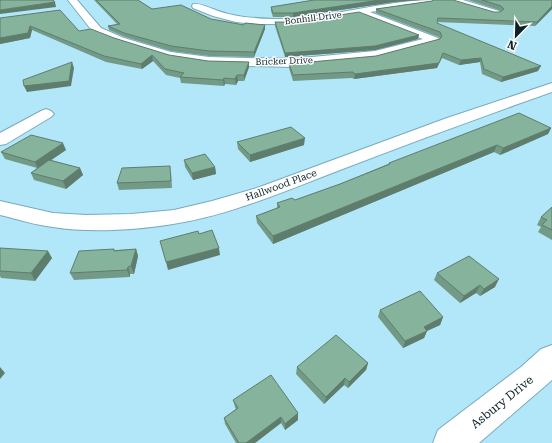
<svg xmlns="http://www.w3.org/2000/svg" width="552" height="443" viewBox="0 0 552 443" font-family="'Roboto Serif',serif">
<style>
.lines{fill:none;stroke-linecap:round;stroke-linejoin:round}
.minor-casing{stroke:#77aabc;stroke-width:2}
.tertiary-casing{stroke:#77aabc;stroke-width:2}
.minor{fill:#fff;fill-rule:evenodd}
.tertiary{fill:#fff;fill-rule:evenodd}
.wall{fill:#739a86}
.shaded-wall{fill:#5e7d6d}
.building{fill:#86b39c;stroke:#5e7d6d}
.labels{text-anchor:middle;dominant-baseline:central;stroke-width:3;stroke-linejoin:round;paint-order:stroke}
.far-street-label{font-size:9px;fill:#0b2027;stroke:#fefefe}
.street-label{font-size:10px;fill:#0b2027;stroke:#fefefe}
.near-street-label{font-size:12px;fill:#0b2027;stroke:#fefefe}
</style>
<rect width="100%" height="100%" fill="#b2e7f9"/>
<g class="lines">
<g class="minor-casing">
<path id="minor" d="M 68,0 L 77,0 L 101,28 L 124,38 L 171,52 L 209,57 L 291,59 L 375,51 L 423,39 L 359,14 L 295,24 L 255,24 L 236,22 L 213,16 L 193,8 L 192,6 L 193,4 C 199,3 207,7 213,9 C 232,17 252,18 273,19 C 327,20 380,0 435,0 L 431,3 L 370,12 L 438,38 L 439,40 L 438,42 L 375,59 L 291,67 L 209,65 L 166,58 L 116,42 L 93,32 Z
M 450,0 L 463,0 L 499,11 L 501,13 L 499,15 L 493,15 L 451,2 Z
M 552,83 L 552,92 C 481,117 410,143 340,170 C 288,190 228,216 173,224 C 138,230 88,233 53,227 C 35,225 17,219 0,215 L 0,201 L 53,213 L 86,215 L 131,214 L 174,210 L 212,201 L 257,188 L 447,118 Z
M 46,109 L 51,111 L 54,114 L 51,117 L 6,144 L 0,145 L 0,133 L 41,111 Z"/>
</g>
<g class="tertiary-casing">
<path id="tertiary" d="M 552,345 L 552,380 L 479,443 L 433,443 L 438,430 L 521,367 L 541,349 Z"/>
</g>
<use href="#minor" class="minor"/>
<use href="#tertiary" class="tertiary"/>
</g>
<path class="wall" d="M 94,0 L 138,0 L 152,9 L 244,25 L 265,25 L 265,29 L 254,57 L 209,56 L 171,51 L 125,37 L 109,30 L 108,26 L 117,24 Z
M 314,0 L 420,0 L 394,2 L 293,17 L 273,17 L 271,11 L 271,7 Z
M 468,0 L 552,0 L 552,9 L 535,26 L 437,22 L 437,23 L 538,71 L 501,82 L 482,74 L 480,62 L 459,65 L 442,58 L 437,68 L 354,79 L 352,78 L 293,81 L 289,68 L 289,64 L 376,56 L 440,39 L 439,37 L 376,13 L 376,9 L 432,1 L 494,12 L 501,12 L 499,10 Z
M 0,18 L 79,31 L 114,38 L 169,55 L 208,61 L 249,62 L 249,67 L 244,81 L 238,81 L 236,85 L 225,84 L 224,86 L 181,83 L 180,78 L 166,75 L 153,61 L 142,69 L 106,62 L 32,30 L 30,38 L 0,44 Z
M 275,22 L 418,39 L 375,50 L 285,57 L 275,26 Z
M 551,128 L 548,134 L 500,155 L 494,152 L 273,244 L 257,223 L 256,216 L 277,208 L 277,203 L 295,200 L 340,184 L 388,164 L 389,163 Z
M 237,142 L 304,145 L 250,162 L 238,149 Z
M 66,150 L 51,160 L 80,168 L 83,175 L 66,189 L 34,180 L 31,173 L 37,168 L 5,159 L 1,152 Z
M 184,160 L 215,167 L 216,174 L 193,180 L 185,167 Z
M 171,173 L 172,188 L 119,190 L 117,183 Z
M 552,207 L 552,240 L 538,232 L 541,227 L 537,225 L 541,217 Z
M 0,248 L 52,258 L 35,281 L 1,278 L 0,276 Z
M 136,249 L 138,256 L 134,274 L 130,274 L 130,277 L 74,280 L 70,273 L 115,250 Z
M 437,273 L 495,287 L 480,296 L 476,293 L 460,303 L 434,280 Z
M 380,310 L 443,317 L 440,325 L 427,331 L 424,338 L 403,348 L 378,317 Z
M 368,363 L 366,370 L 348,388 L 344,385 L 324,404 L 296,374 L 297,367 Z
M 233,400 L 298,420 L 285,430 L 281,423 L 255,443 L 236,443 L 225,424 L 224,418 L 236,409 L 235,407 Z"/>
<path class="shaded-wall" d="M 380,0 L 420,0 L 394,2 L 293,17 L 293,13 Z
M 55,2 L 56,7 L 0,14 L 0,10 Z
M 552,6 L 552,9 L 535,26 L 537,22 Z
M 265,25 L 265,29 L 254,57 L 254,52 Z
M 30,26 L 32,30 L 30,38 L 0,44 L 0,38 Z
M 419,35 L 418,39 L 375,50 L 285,57 L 285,53 Z
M 443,53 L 437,68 L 354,79 L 355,74 Z
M 152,55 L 153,61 L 142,69 L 141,64 Z
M 481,58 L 480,62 L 459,65 L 461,60 Z
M 72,62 L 74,68 L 71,86 L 27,92 L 24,86 Z
M 249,62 L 249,67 L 244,81 L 244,75 Z
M 541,66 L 538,71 L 501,82 L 503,77 Z
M 237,75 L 238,81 L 236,85 L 235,79 Z
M 224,78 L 225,84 L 224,86 L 223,80 Z
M 551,128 L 548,134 L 500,155 L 503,148 Z
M 305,138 L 304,145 L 250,162 L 250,155 Z
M 63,143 L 66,150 L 38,169 L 35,162 Z
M 497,145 L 494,152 L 273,244 L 273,236 Z
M 215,167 L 216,174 L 193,180 L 192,173 Z
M 80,168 L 83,175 L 66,189 L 63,181 Z
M 219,248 L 220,255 L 168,270 L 166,262 Z
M 136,249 L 138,256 L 134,274 L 131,266 Z
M 48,251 L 52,258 L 35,281 L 31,273 Z
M 128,267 L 130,274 L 130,277 L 127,270 Z
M 499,279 L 495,287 L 480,296 L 484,289 Z
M 480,285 L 476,293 L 460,303 L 464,296 Z
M 443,317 L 440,325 L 420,334 L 424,327 Z
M 427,331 L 424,338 L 403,348 L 405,341 Z
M 368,363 L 366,370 L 348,388 L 349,382 Z
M 0,367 L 5,373 L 0,379 Z
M 345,378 L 344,385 L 324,404 L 326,397 Z
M 298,413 L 298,420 L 285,430 L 285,424 Z
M 281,417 L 281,423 L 255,443 L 246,443 Z"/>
<path class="building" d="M 0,0 L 53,0 L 55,2 L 0,10 Z
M 96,0 L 138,0 L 152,9 L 181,5 L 211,19 L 244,25 L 245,23 L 265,25 L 254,52 L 209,51 L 171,46 L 124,33 L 108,26 L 120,24 Z
M 314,0 L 380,0 L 293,13 L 273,13 L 271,7 Z
M 433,0 L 453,0 L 494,12 L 500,12 L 504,9 L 501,6 L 482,0 L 552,0 L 552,6 L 537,22 L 438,18 L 437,23 L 541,66 L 503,77 L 484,69 L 481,58 L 461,60 L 443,53 L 439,63 L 355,74 L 353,72 L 293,75 L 289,64 L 376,56 L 440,39 L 442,36 L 440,32 L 376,9 L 432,1 Z
M 60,10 L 79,31 L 91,29 L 114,38 L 169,55 L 208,61 L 249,62 L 244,75 L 237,75 L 235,79 L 224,78 L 223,80 L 180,77 L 184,73 L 165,69 L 152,55 L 141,64 L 104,56 L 30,26 L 28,33 L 0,38 L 0,18 Z
M 359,12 L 419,35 L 375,46 L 285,53 L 275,22 L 295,22 Z
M 72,62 L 69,81 L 24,86 L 23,80 Z
M 519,113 L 551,128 L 503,148 L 497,145 L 273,236 L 256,216 L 280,207 L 277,203 L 292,198 L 295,200 L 340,184 L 390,164 L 389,163 Z
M 291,127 L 305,138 L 250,155 L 237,142 Z
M 31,135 L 63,143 L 35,162 L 1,152 Z
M 205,154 L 215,167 L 192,173 L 184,160 Z
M 49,160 L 80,168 L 63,181 L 31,173 Z
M 170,166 L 171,181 L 117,183 L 122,168 Z
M 552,207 L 552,230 L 542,225 L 547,220 L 541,217 Z
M 212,230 L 219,248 L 166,262 L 160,241 L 198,231 L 199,234 Z
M 0,248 L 48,251 L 31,273 L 0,271 Z
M 114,249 L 114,251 L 136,249 L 131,266 L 128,267 L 127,270 L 70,273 L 79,251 Z
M 469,256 L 499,279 L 484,289 L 480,285 L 464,296 L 437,273 Z
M 420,291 L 443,317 L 424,327 L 427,331 L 405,341 L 380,310 Z
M 336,335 L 368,363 L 349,382 L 345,378 L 326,397 L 297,367 Z
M 271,375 L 298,413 L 285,424 L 281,417 L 246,443 L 239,443 L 224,418 L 238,408 L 233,400 Z"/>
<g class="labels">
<g class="far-street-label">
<text transform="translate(313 18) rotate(-7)">Bonhill Drive</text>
<text transform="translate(284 61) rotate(-2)">Bricker Drive</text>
</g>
<g class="street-label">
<text transform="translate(281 185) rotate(-20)">Hallwood Place</text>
</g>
<g class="near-street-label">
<text transform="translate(502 402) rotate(-39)">Asbury Drive</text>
</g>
</g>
<g transform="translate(516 36) rotate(203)" stroke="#fefefe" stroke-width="3" paint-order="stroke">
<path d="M0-3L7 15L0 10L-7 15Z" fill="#0b2027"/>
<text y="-6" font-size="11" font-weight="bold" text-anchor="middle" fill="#0b2027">N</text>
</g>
</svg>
